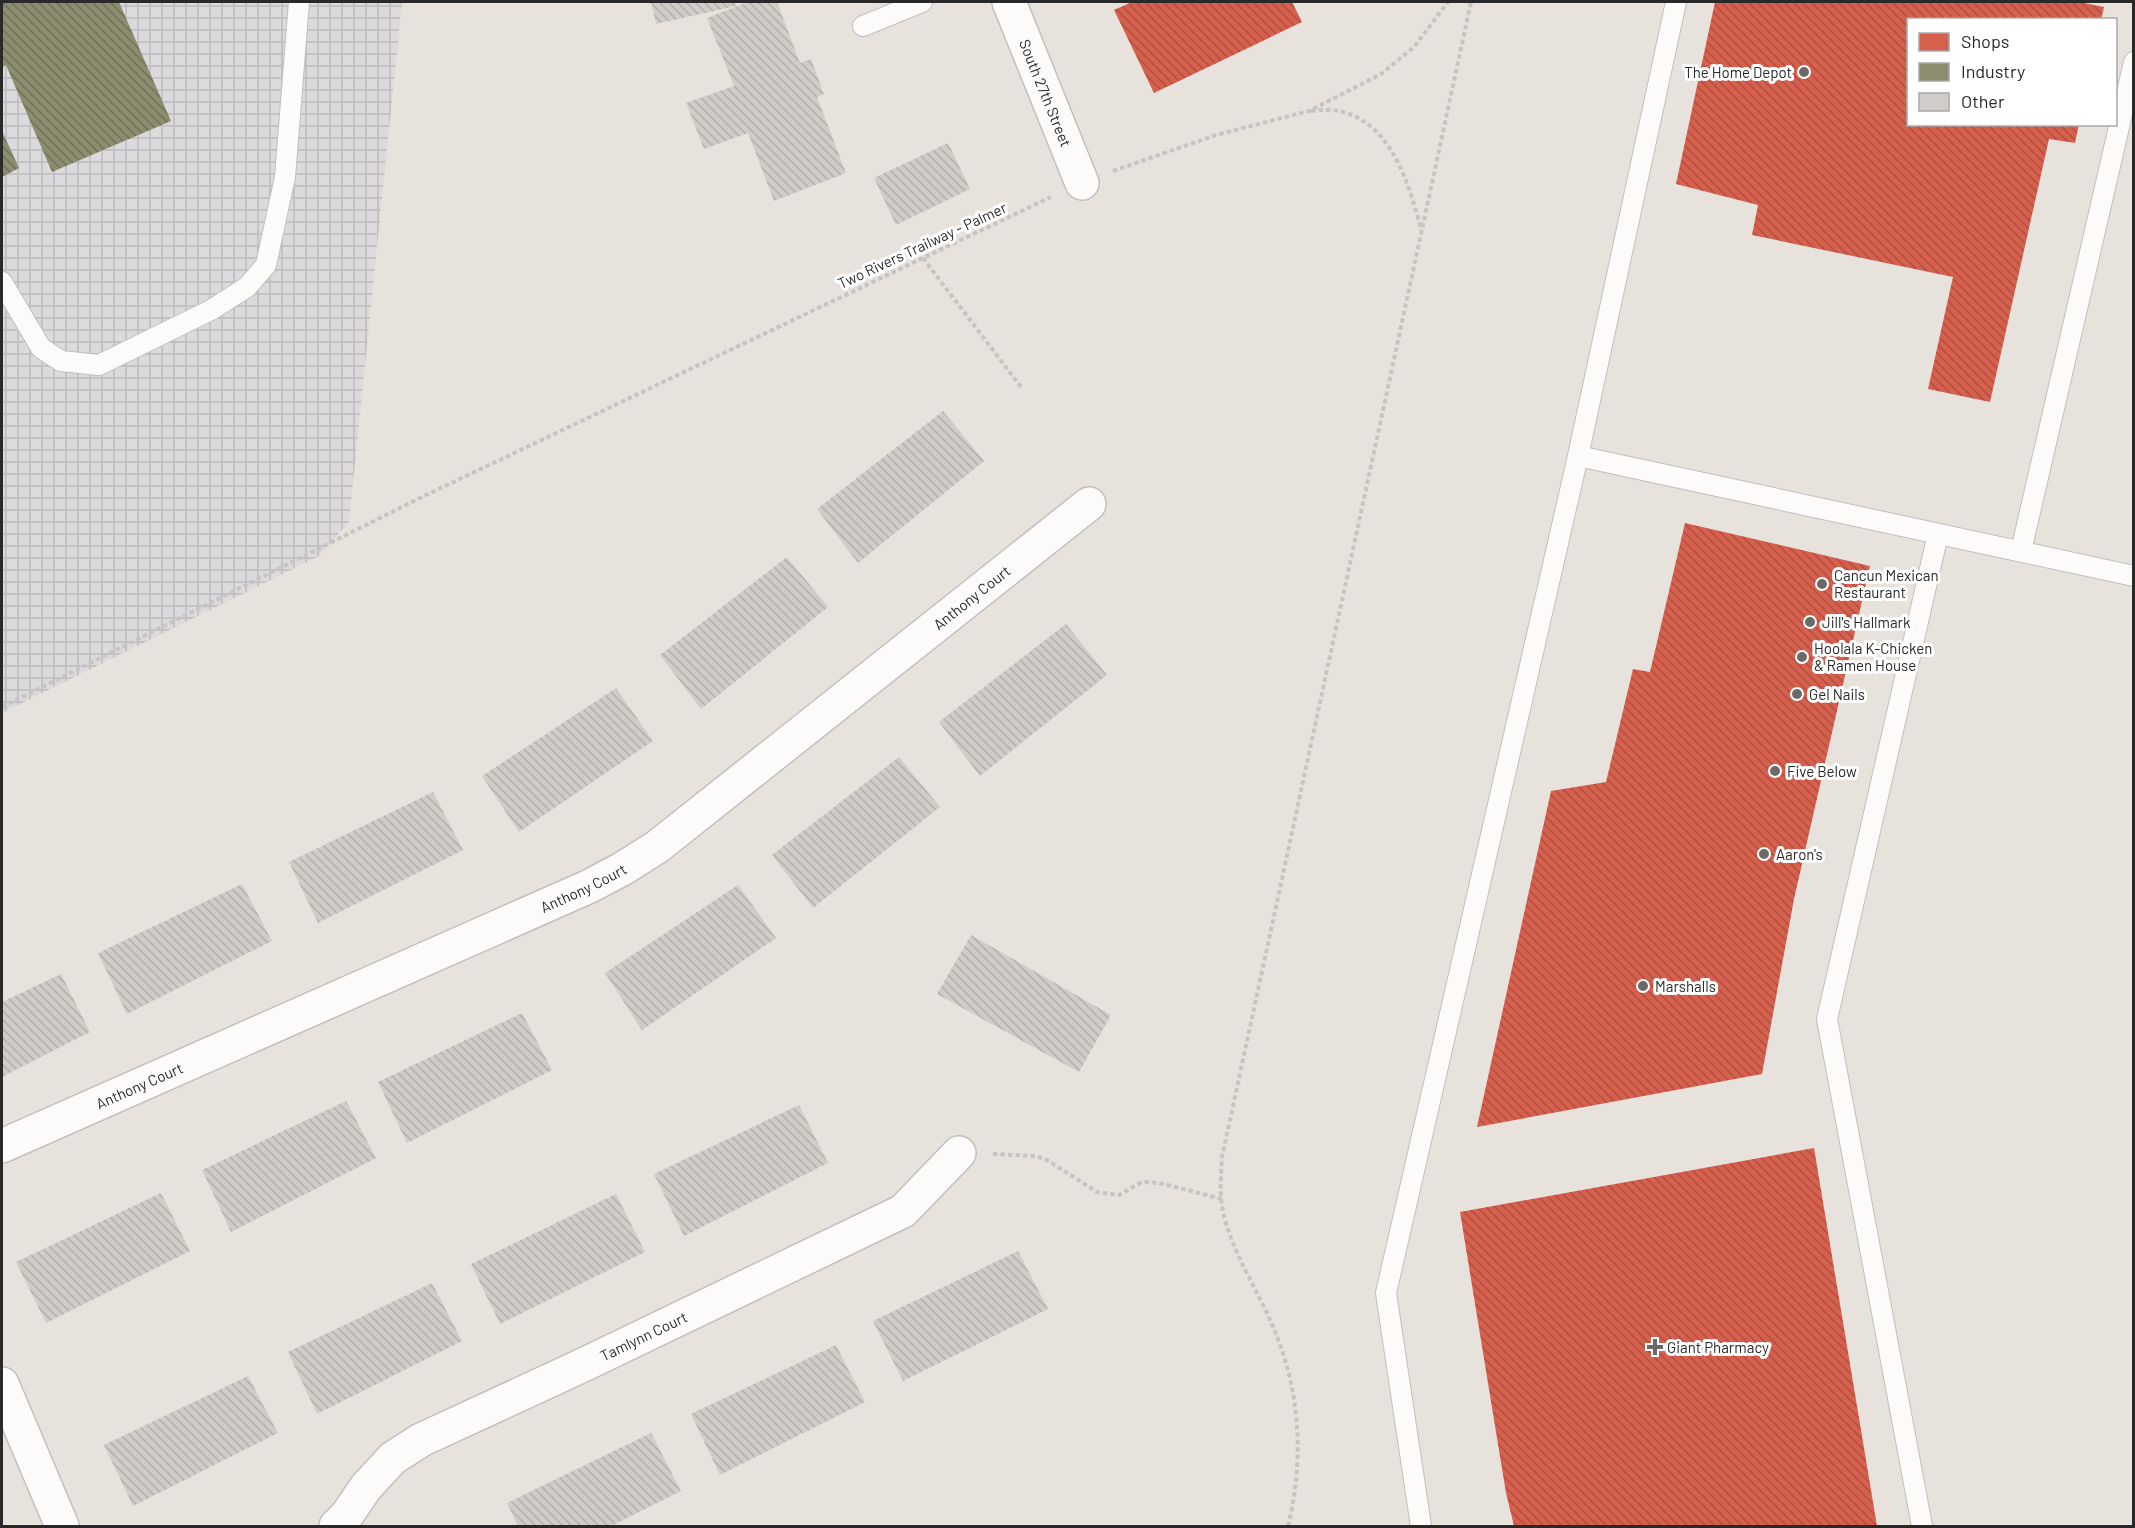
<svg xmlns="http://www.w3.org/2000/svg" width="2135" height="1528" viewBox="0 0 2135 1528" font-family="Barlow,sans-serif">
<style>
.industrial{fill:url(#industrial-grid)}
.shops{fill:url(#shops-back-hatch)}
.industry{fill:url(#industry-back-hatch)}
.building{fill:url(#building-back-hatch)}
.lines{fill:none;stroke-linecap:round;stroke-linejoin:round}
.lane-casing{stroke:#c1bfbf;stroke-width:22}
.street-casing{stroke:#c1bfbf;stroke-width:36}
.path{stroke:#c6c5c5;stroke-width:4;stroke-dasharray:4.5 3;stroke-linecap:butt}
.lane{stroke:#fcfbfa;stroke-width:20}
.street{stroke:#fcfbfa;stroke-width:33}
.poi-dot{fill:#6c6a68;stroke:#fff;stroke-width:2}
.labels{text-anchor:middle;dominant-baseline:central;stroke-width:6;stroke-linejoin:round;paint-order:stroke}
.poi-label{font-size:15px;fill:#292929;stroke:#fff;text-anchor:start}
.street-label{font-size:15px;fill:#292929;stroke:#fff}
</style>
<defs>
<pattern id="industrial-grid" width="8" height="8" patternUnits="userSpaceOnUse" patternTransform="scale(1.5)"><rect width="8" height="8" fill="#dddadd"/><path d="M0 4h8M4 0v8" fill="none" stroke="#bebbbe"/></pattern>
<pattern id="shops-back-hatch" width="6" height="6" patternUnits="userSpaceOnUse" patternTransform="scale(1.5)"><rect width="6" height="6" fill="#d6604d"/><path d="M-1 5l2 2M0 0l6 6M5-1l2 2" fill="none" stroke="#ae4f40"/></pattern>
<pattern id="industry-back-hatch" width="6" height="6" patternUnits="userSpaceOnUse" patternTransform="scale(1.5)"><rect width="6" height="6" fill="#8c8c6e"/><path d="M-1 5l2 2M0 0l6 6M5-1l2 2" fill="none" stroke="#72725a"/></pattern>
<pattern id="building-back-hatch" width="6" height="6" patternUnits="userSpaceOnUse" patternTransform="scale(1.5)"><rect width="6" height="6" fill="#d0ccc8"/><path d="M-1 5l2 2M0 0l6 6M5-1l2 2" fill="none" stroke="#b3afac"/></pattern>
</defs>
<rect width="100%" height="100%" fill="#e8e2dd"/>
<path class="industrial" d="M 2,2 L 402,2 L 349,522 L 319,556 L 2,713 Z"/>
<path class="shops" d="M 1132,2 L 1292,2 L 1302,22 L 1154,93 L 1114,10 Z
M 1715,2 L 2079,2 L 2104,7 L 2101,20 L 1908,20 L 1908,124 L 2079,124 L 2075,143 L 2049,139 L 1990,402 L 1928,389 L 1953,277 L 1752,235 L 1758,205 L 1676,184 Z
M 1685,523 L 1870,566 L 1794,899 L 1762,1074 L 1477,1127 L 1551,791 L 1606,782 L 1633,669 L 1650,672 Z
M 1814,1148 L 1877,1526 L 1514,1526 L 1506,1493 L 1460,1212 Z"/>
<path class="industry" d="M 2,2 L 119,2 L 171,121 L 52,172 L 6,65 L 2,67 Z
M 2,131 L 19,168 L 2,177 Z"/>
<path class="building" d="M 651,2 L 735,2 L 736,6 L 656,24 Z
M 748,2 L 777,2 L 800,63 L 811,59 L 824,94 L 817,97 L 846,173 L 774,201 L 748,133 L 704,149 L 686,103 L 734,86 L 707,18 Z
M 948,143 L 970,189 L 896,225 L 874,178 Z
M 943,411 L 984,461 L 858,563 L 817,509 Z
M 787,557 L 828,607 L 701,709 L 660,655 Z
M 1066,624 L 1107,675 L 980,776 L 939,722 Z
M 616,688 L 653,741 L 519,832 L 482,776 Z
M 899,757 L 940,807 L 813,908 L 772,855 Z
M 433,792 L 463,850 L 318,923 L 289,862 Z
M 242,884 L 272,941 L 127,1014 L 98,953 Z
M 738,885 L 776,938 L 642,1030 L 605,973 Z
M 971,935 L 1111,1015 L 1079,1072 L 937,994 Z
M 61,974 L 90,1032 L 2,1077 L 2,1002 Z
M 522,1013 L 552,1070 L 407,1143 L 378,1082 Z
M 346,1101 L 376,1158 L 231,1232 L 202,1170 Z
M 799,1105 L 828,1163 L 684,1236 L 654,1174 Z
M 161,1193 L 190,1251 L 46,1323 L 16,1262 Z
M 616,1194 L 645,1252 L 500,1324 L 471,1264 Z
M 1018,1251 L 1048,1309 L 903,1381 L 873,1321 Z
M 432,1283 L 462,1341 L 317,1414 L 288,1352 Z
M 836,1345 L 865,1402 L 720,1475 L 691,1414 Z
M 248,1376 L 278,1433 L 133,1506 L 104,1445 Z
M 651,1433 L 681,1491 L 611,1526 L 518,1526 L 507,1503 Z"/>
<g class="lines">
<g class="lane-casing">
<path id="lane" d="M 863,26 L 922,2
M 2,282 L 41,348 L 61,361 L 99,365 L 211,310 L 247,287 L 266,265 L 285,177 L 299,2
M 1578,456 L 2134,576
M 2021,551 L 2134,62
M 1421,1526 L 1386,1293 L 1578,456 L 1676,2
M 1922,1526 L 1827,1019 L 1938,534"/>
</g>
<g class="street-casing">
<g id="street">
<path id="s1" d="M 1009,2 L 1082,183"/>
<path id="s2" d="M 2,1146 L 590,886 L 622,869 L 657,847 L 1089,504"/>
<path d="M 2,1384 L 62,1526"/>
<path id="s3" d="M 336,1526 L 347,1515 L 366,1487 L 393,1458 L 421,1440 L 581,1366 L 903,1211 L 959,1153"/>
</g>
</g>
<path class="path" d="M 1311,111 C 1383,100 1407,174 1421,230
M 1113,171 L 1216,135 L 1309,111 L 1381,74 L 1414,47 L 1448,2
M 923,258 L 1021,387
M 2,707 L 420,498 L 1051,197
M 993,1154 L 1036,1156 L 1047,1160 L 1097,1192 L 1119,1195 L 1140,1183 L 1148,1182 L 1164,1184 L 1222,1199
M 1288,1526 C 1303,1466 1301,1401 1279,1342 C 1264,1299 1235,1260 1224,1216 C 1219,1197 1221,1175 1222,1157 L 1471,2"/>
<use href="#lane" class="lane"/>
<use href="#street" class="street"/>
</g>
<g class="poi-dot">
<circle cx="1804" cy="72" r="6"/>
<circle cx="1822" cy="584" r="6"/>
<circle cx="1810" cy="622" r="6"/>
<circle cx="1802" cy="657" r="6"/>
<circle cx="1797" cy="694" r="6"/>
<circle cx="1775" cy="771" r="6"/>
<circle cx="1764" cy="854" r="6"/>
<circle cx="1643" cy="986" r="6"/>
<path d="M1652 1338h6v6h6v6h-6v6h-6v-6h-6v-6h6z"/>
</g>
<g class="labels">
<g class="poi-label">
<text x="1792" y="72" text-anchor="end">The Home Depot</text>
<text x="1834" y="575">Cancun Mexican<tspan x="1834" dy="17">Restaurant</tspan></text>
<text x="1822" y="622">Jill's Hallmark</text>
<text x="1814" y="648">Hoolala K-Chicken<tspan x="1814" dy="17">&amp; Ramen House</tspan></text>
<text x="1809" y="694">Gel Nails</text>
<text x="1787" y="771">Five Below</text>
<text x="1776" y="854">Aaron's</text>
<text x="1655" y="986">Marshalls</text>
<text x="1667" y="1347">Giant Pharmacy</text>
</g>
<g class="street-label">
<text stroke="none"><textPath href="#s1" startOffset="98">South 27th Street</textPath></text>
<text transform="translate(922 245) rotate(-25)">Two Rivers Trailway - Palmer</text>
<text stroke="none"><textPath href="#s2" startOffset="1122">Anthony Court</textPath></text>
<text stroke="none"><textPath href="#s2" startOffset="636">Anthony Court</textPath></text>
<text stroke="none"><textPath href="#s2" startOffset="150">Anthony Court</textPath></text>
<text stroke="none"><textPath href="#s3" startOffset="368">Tamlynn Court</textPath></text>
</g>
</g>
<rect width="2135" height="1528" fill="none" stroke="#292929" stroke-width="6"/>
<rect x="1907" y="18" width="210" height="108" fill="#ffffff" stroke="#a9a9a9" stroke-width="1.5"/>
<rect x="1919" y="33" width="30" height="18" fill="#d6604d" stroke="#a9a9a9" stroke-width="1.5"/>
<text x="1961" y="48" font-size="18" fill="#292929">Shops</text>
<rect x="1919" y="63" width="30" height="18" fill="#8c8c6e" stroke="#a9a9a9" stroke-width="1.5"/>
<text x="1961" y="78" font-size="18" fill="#292929">Industry</text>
<rect x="1919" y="93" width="30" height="18" fill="#d0ccc8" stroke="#a9a9a9" stroke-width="1.5"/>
<text x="1961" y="108" font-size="18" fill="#292929">Other</text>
</svg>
